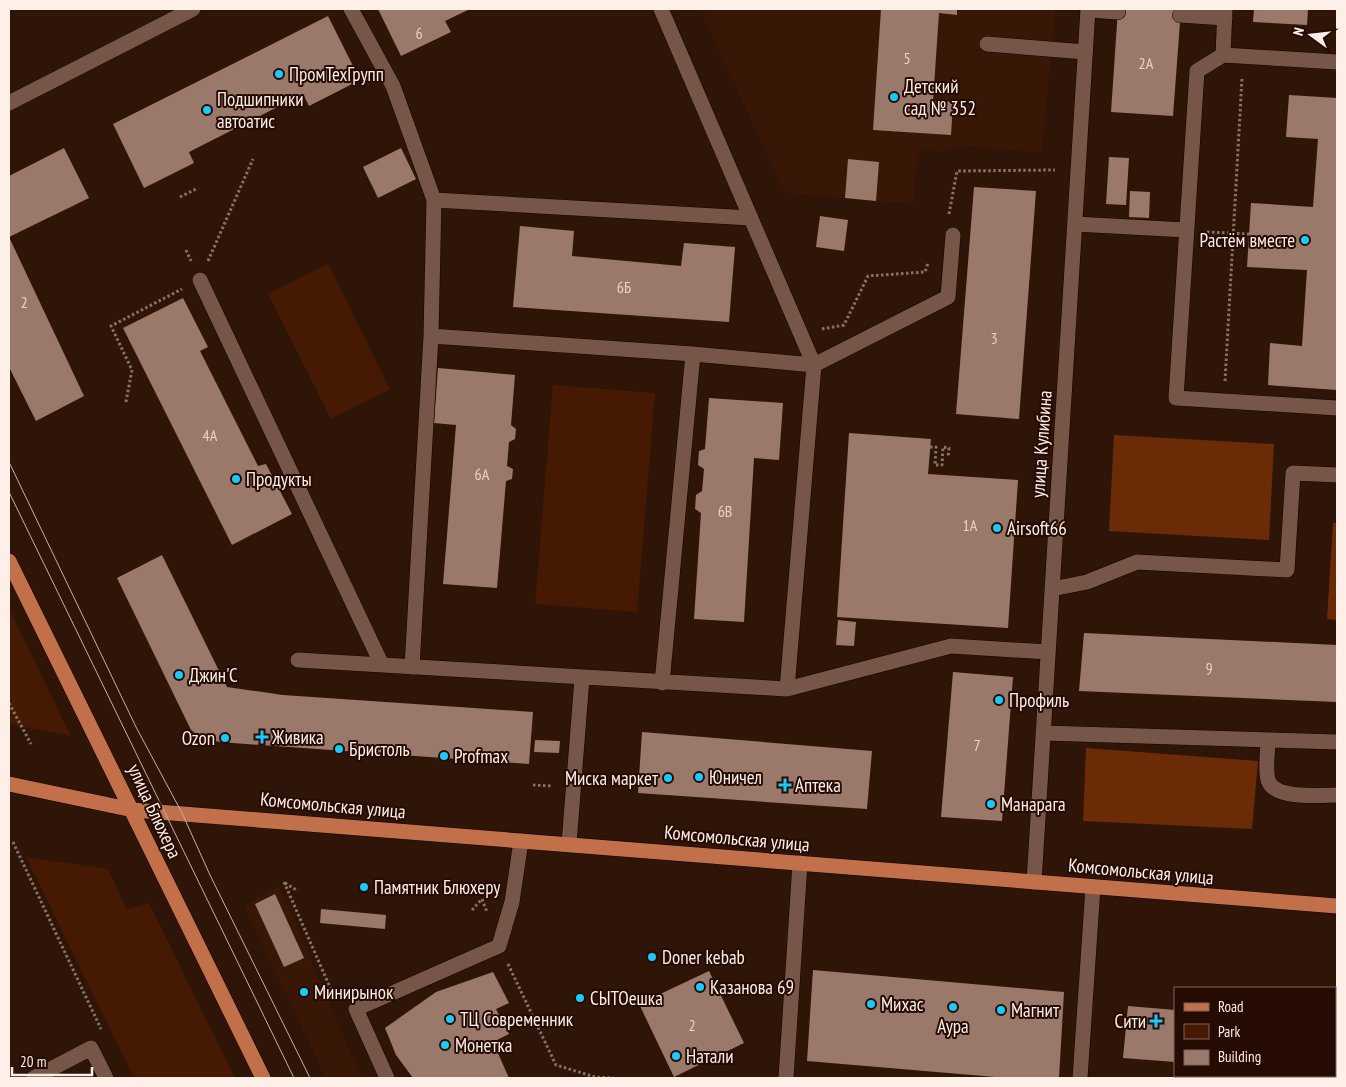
<svg xmlns="http://www.w3.org/2000/svg" width="1346" height="1087" viewBox="0 0 1346 1087" font-family="'PT Sans Narrow',sans-serif">
<style>
.built{fill:#381707}
.green{fill:#451902}
.forest{fill:#6b2b07}
.building{fill:#9b796a}
.lines{fill:none;stroke-linecap:round;stroke-linejoin:round}
.minor-casing{stroke:#150200;stroke-width:16}
.major-casing{stroke:#150200;stroke-width:16}
.path{stroke:#877268;stroke-width:3;stroke-dasharray:2.5 2.5;stroke-linecap:butt}
.minor{stroke:#765648;stroke-width:15}
.major{stroke:#c27049;stroke-width:15}
.tram{stroke:#c3b0a8;stroke-width:1}
.poi-dot{fill:#1bcafc;stroke:#250b02;stroke-width:2}
.labels{text-anchor:middle;dominant-baseline:central;stroke-width:4;stroke-linejoin:round;paint-order:stroke}
.number-label{font-size:16px;fill:#e6d2c9}
.poi-label{font-size:19px;fill:#ffefe9;stroke:#250b02;text-anchor:start}
.street-label{font-size:19px;fill:#ffefe9;stroke:#250b02}
</style>
<rect width="100%" height="100%" fill="#2f1508"/>
<path class="built" d="M 713,9 L 1055,9 L 1042,153 L 955,145 L 946,152 L 918,150 L 913,204 L 785,193 L 702,14 Z
M 279,885 L 361,1078 L 326,1078 L 244,906 Z"/>
<path class="green" d="M 328,264 L 390,389 L 331,419 L 268,294 Z
M 553,385 L 655,393 L 637,612 L 535,604 Z
M 9,609 L 71,736 L 9,724 Z
M 26,857 L 108,869 L 127,910 L 149,903 L 235,1078 L 134,1078 Z"/>
<path class="forest" d="M 1114,435 L 1274,444 L 1269,540 L 1109,531 Z
M 1333,523 L 1337,523 L 1337,620 L 1327,619 Z
M 1086,748 L 1258,761 L 1252,829 L 1083,821 Z"/>
<path class="building" d="M 378,9 L 470,9 L 445,21 L 451,32 L 401,56 Z
M 881,9 L 957,9 L 957,15 L 939,13 L 933,101 L 953,102 L 951,135 L 873,130 Z
M 1118,9 L 1181,9 L 1173,116 L 1111,112 Z
M 1254,9 L 1308,9 L 1307,25 L 1253,22 Z
M 328,16 L 360,80 L 309,106 L 303,94 L 189,152 L 194,163 L 144,188 L 113,124 Z
M 1289,95 L 1337,98 L 1337,390 L 1268,385 L 1270,343 L 1302,346 L 1307,270 L 1247,267 L 1251,203 L 1313,207 L 1318,139 L 1286,137 Z
M 64,148 L 89,198 L 9,237 L 84,396 L 36,421 L 9,367 L 9,176 Z
M 401,148 L 416,179 L 378,198 L 363,167 Z
M 1109,157 L 1129,158 L 1126,205 L 1106,204 Z
M 848,159 L 879,162 L 876,201 L 845,198 Z
M 974,187 L 1036,191 L 1019,419 L 956,414 Z
M 1130,191 L 1150,192 L 1149,218 L 1129,217 Z
M 820,216 L 848,220 L 844,251 L 816,247 Z
M 520,226 L 574,231 L 572,256 L 681,266 L 684,243 L 735,247 L 729,322 L 513,307 Z
M 183,298 L 208,347 L 200,351 L 258,466 L 266,464 L 292,514 L 232,545 L 123,328 Z
M 438,368 L 515,375 L 511,425 L 516,429 L 515,439 L 509,442 L 507,466 L 513,469 L 512,479 L 506,481 L 497,588 L 443,584 L 456,425 L 434,423 Z
M 709,398 L 783,403 L 779,460 L 754,458 L 744,622 L 694,619 L 701,513 L 695,509 L 696,495 L 702,491 L 704,469 L 698,465 L 699,451 L 705,449 Z
M 849,433 L 931,439 L 928,474 L 1018,480 L 1008,628 L 837,617 Z
M 162,555 L 227,687 L 283,695 L 533,712 L 529,764 L 233,743 L 204,740 L 191,730 L 117,578 Z
M 838,620 L 856,622 L 854,646 L 836,645 Z
M 1084,633 L 1337,645 L 1337,702 L 1079,691 Z
M 953,672 L 1013,677 L 1002,821 L 941,817 Z
M 642,732 L 872,751 L 867,809 L 638,793 Z
M 535,740 L 560,741 L 559,753 L 534,752 Z
M 275,894 L 304,958 L 284,967 L 255,904 Z
M 321,909 L 386,915 L 385,929 L 320,923 Z
M 813,970 L 1064,992 L 1059,1078 L 1007,1078 L 807,1061 Z
M 709,971 L 744,1043 L 674,1077 L 639,1004 Z
M 493,972 L 509,1003 L 496,1009 L 509,1034 L 493,1042 L 509,1078 L 413,1078 L 396,1055 L 385,1028 L 436,992 Z
M 1128,1006 L 1175,1010 L 1175,1062 L 1123,1058 Z
M 1335,1023 L 1337,1023 L 1337,1076 L 1335,1076 Z"/>
<g class="lines">
<g class="minor-casing">
<path id="minor" d="M 351,9 L 393,86 L 434,200 L 431,336 L 412,667
M 661,9 L 814,365 L 787,689
M 1088,10 L 1118,12
M 1180,15 L 1225,18
M 987,44 L 1085,52
M 1223,55 L 1225,9
M 1337,62 L 1223,55 L 1197,71 L 1176,398 L 1337,408
M 9,103 L 193,9
M 434,200 L 751,218
M 1075,224 L 1186,230
M 200,280 L 382,665
M 431,336 L 693,354 L 814,365 L 948,297 L 953,235
M 1052,589 L 1087,582 L 1137,562 L 1287,570 L 1293,473 L 1337,475
M 298,660 L 787,689 L 951,646 L 1048,652
M 662,683 L 693,354
M 1044,733 L 1337,742
M 1268,740 C 1268,752 1265,768 1268,780 C 1274,800 1320,795 1337,795
M 569,844 L 582,678
M 1034,882 L 1088,9
M 34,1078 L 91,1048 L 106,1078
M 387,1078 L 356,1009 L 499,946 L 512,902 L 521,841
M 786,1078 L 800,863
M 1080,1078 L 1093,887"/>
</g>
<g class="major-casing">
<path id="major" d="M 9,561 C 95,733 178,906 263,1078
M 9,784 L 133,810 L 1337,906"/>
</g>
<path class="path" d="M 180,197 L 198,188
M 949,214 L 957,171 L 1055,170
M 1207,232 L 1249,234
M 186,250 L 191,261
M 208,261 L 253,159
M 822,329 L 844,325 L 868,276 L 925,272 L 928,263
M 1225,381 L 1242,78
M 126,402 L 132,370 L 111,326 L 182,289
M 930,447 L 936,447 L 935,465 L 942,465 L 943,447 L 949,448 L 948,457
M 9,703 L 31,744
M 533,785 L 553,786
M 13,842 L 101,1029
M 284,882 L 336,1001
M 285,883 L 298,891
M 472,910 L 482,899 L 487,912
M 508,964 L 556,1065 L 595,1077 L 614,1078"/>
<use href="#minor" class="minor"/>
<use href="#major" class="major"/>
<path class="tram" d="M 9,462 L 136,727 L 182,813 L 210,875 L 310,1078
M 9,492 L 294,1078"/>
</g>
<g class="poi-dot">
<circle cx="279" cy="74" r="5"/>
<circle cx="894" cy="97" r="5"/>
<circle cx="207" cy="110" r="5"/>
<circle cx="1305" cy="240" r="5"/>
<circle cx="236" cy="479" r="5"/>
<circle cx="997" cy="528" r="5"/>
<circle cx="179" cy="675" r="5"/>
<circle cx="999" cy="700" r="5"/>
<path d="M259.5 729.5h5v5h5v5h-5v5h-5v-5h-5v-5h5z"/>
<circle cx="225" cy="738" r="5"/>
<circle cx="339" cy="749" r="5"/>
<circle cx="444" cy="756" r="5"/>
<circle cx="699" cy="777" r="5"/>
<circle cx="668" cy="778" r="5"/>
<path d="M782.5 777.5h5v5h5v5h-5v5h-5v-5h-5v-5h5z"/>
<circle cx="991" cy="804" r="5"/>
<circle cx="364" cy="887" r="5"/>
<circle cx="652" cy="957" r="5"/>
<circle cx="700" cy="987" r="5"/>
<circle cx="304" cy="992" r="5"/>
<circle cx="580" cy="998" r="5"/>
<circle cx="871" cy="1004" r="5"/>
<circle cx="953" cy="1007" r="5"/>
<circle cx="1001" cy="1010" r="5"/>
<circle cx="450" cy="1019" r="5"/>
<path d="M1153.5 1013.5h5v5h5v5h-5v5h-5v-5h-5v-5h5z"/>
<circle cx="445" cy="1045" r="5"/>
<circle cx="676" cy="1056" r="5"/>
</g>
<g class="labels">
<g class="number-label">
<text x="419" y="33">6</text>
<text x="907" y="58">5</text>
<text x="1146" y="63">2А</text>
<text x="624" y="287">6Б</text>
<text x="24" y="302">2</text>
<text x="994" y="338">3</text>
<text x="210" y="435">4А</text>
<text x="482" y="474">6А</text>
<text x="725" y="511">6В</text>
<text x="970" y="525">1А</text>
<text x="1209" y="668">9</text>
<text x="977" y="745">7</text>
<text x="692" y="1025">2</text>
</g>
<g class="poi-label">
<text x="289" y="74">ПромТехГрупп</text>
<text x="904" y="86">Детский<tspan x="904" dy="22">сад № 352</tspan></text>
<text x="217" y="99">Подшипники<tspan x="217" dy="22">автоатис</tspan></text>
<text x="1295" y="240" text-anchor="end">Растём вместе</text>
<text x="246" y="479">Продукты</text>
<text x="1007" y="528">Airsoft66</text>
<text x="189" y="675">Джин'С</text>
<text x="1009" y="700">Профиль</text>
<text x="272" y="737">Живика</text>
<text x="215" y="738" text-anchor="end">Ozon</text>
<text x="349" y="749">Бристоль</text>
<text x="454" y="756">Profmax</text>
<text x="709" y="777">Юничел</text>
<text x="658" y="778" text-anchor="end">Миска маркет</text>
<text x="795" y="785">Аптека</text>
<text x="1001" y="804">Манарага</text>
<text x="374" y="887">Памятник Блюхеру</text>
<text x="662" y="957">Doner kebab</text>
<text x="710" y="987">Казанова 69</text>
<text x="314" y="992">Минирынок</text>
<text x="590" y="998">СЫТОешка</text>
<text x="881" y="1004">Михас</text>
<text x="1011" y="1010">Магнит</text>
<text x="460" y="1019">ТЦ Современник</text>
<text x="1146" y="1021" text-anchor="end">Сити</text>
<text x="953" y="1026" text-anchor="middle">Аура</text>
<text x="455" y="1045">Монетка</text>
<text x="686" y="1056">Натали</text>
</g>
<g class="street-label">
<text transform="translate(1041 444) rotate(-86)">улица Кулибина</text>
<text transform="translate(333 805) rotate(5)">Комсомольская улица</text>
<text transform="translate(155 811) rotate(65)">улица Блюхера</text>
<text transform="translate(737 838) rotate(5)">Комсомольская улица</text>
<text transform="translate(1141 871) rotate(5)">Комсомольская улица</text>
</g>
</g>
<rect width="1346" height="1087" fill="none" stroke="#ffefe9" stroke-width="20"/>
<rect x="1174" y="987" width="162" height="90" fill="#250b02" stroke="#7c665e"/>
<rect x="1184" y="1003" width="25" height="8" fill="#c27049" stroke="#7c665e"/>
<text x="1218" y="1012" font-size="15" fill="#ffefe9">Road</text>
<rect x="1184" y="1024" width="25" height="15" fill="#451902" stroke="#7c665e"/>
<text x="1218" y="1037" font-size="15" fill="#ffefe9">Park</text>
<rect x="1184" y="1050" width="25" height="15" fill="#9b796a" stroke="#7c665e"/>
<text x="1218" y="1062" font-size="15" fill="#ffefe9">Building</text>
<g transform="translate(1311 35) rotate(285)" stroke="#250b02" stroke-width="4" paint-order="stroke">
<path d="M0-4L9 19L0 12L-9 19Z" fill="#ffefe9"/>
<text y="-8" font-size="14" font-weight="bold" text-anchor="middle" fill="#ffefe9">N</text>
</g>
<path d="M12 1067v8h80v-8" fill="none" stroke="#ffefe9" stroke-width="2.5"/>
<text x="20" y="1067" font-size="15" fill="#ffefe9" stroke="#250b02" stroke-width="4" paint-order="stroke">20 m</text>
</svg>
